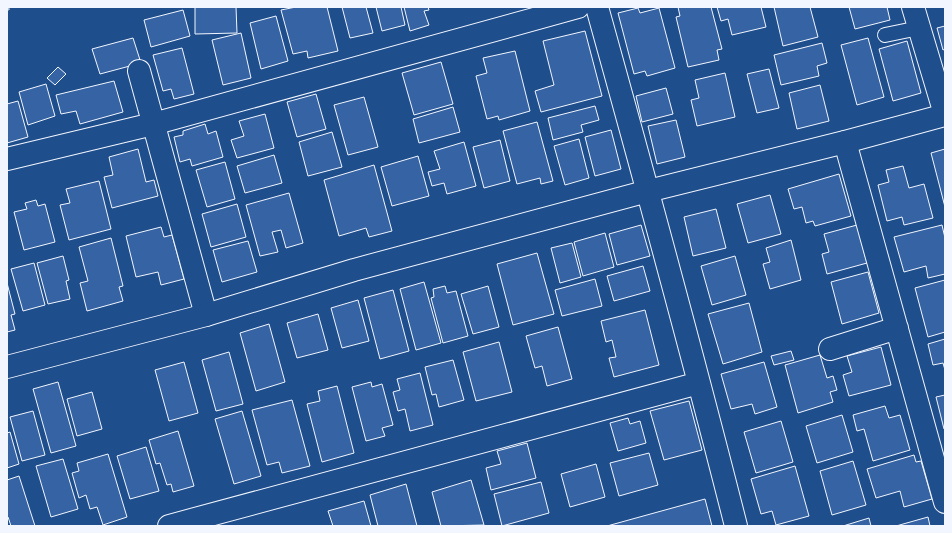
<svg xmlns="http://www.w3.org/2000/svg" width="952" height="533" viewBox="0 0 952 533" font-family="'Sofia Sans Condensed',sans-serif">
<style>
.building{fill:#3563a3;stroke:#f2f6ff}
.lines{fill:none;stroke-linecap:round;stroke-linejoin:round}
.service-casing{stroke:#f2f6ff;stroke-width:16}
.minor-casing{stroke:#f2f6ff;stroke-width:24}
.tertiary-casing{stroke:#f2f6ff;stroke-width:24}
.path{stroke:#b3c4dc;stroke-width:2.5;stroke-dasharray:3 2;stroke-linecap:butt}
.service{stroke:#1f4e8c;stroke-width:14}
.minor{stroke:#1f4e8c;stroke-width:22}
.tertiary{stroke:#1f4e8c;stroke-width:22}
</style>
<rect width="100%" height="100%" fill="#1f4e8c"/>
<path class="building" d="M 195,7 L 236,7 L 237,33 L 195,34 Z
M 296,7 L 327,7 L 338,51 L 308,58 L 307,51 L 293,54 L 281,10 Z
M 342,7 L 366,7 L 373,33 L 350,38 Z
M 376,7 L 401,7 L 405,25 L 382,31 Z
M 404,7 L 428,7 L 429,10 L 424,11 L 429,25 L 410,31 Z
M 678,7 L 711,7 L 722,49 L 717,50 L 719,60 L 688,67 L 676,17 L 680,16 Z
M 717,7 L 761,7 L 766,27 L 732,35 L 728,19 L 721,21 Z
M 774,7 L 810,7 L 818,37 L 783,46 Z
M 849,7 L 887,7 L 890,20 L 855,29 Z
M 638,8 L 640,13 L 659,8 L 675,68 L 647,76 L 645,71 L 634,74 L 618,13 Z
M 183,10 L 190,36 L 151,47 L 144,20 Z
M 276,16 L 288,61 L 261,69 L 250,23 Z
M 945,26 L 945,49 L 943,50 L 937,28 Z
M 585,31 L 602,96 L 541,112 L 535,91 L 554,85 L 543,41 Z
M 241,33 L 251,78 L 223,85 L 212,40 Z
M 133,38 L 141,63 L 100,74 L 92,49 Z
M 868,38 L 884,97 L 857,105 L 841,45 Z
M 907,41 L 921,93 L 893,101 L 879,49 Z
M 822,43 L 827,63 L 817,66 L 819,76 L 781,85 L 774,55 Z
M 182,48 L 194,94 L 174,99 L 171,89 L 163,91 L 153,55 Z
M 515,51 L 530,111 L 499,120 L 498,116 L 487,119 L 476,76 L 487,73 L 483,58 Z
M 441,62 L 453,104 L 414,115 L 402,73 Z
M 58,67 L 66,74 L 55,85 L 47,78 Z
M 769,69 L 779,108 L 757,113 L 747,74 Z
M 725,73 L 735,117 L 697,126 L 691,100 L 699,98 L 695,80 Z
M 114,81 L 123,112 L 80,124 L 76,111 L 61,114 L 56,95 Z
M 46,84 L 55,116 L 28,125 L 19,92 Z
M 820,85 L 829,121 L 797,129 L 789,93 Z
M 666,88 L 673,114 L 642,122 L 636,96 Z
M 316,94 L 326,129 L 297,137 L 287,102 Z
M 364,97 L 378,147 L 348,155 L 334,105 Z
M 18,101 L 28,137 L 7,143 L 7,104 Z
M 595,106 L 599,120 L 581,125 L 583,132 L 553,140 L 548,118 Z
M 453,107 L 460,132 L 419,143 L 413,119 Z
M 265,114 L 274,148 L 237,158 L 231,140 L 244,136 L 239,121 Z
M 676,120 L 685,157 L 657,164 L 648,126 Z
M 537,122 L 553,181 L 541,184 L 540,178 L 517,184 L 503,131 Z
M 205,124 L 208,134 L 216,131 L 223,157 L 192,166 L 190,159 L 180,162 L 174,137 L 183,135 L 183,131 Z
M 611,130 L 621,169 L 595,176 L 585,137 Z
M 332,132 L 342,167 L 308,176 L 299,142 Z
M 579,139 L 589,178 L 565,185 L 554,146 Z
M 500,140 L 510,181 L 484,188 L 473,147 Z
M 464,142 L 476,186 L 447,194 L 444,183 L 432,186 L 428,172 L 440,169 L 434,151 Z
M 138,149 L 146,182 L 154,180 L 158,196 L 112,208 L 104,177 L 113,175 L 109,157 Z
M 945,149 L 945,207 L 931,153 Z
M 274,155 L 282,183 L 245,193 L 237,166 Z
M 418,156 L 429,196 L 392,206 L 381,167 Z
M 225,162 L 235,199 L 207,207 L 196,170 Z
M 374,165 L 392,231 L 369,237 L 366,228 L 339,236 L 324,180 Z
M 903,166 L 909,188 L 924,184 L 933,218 L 904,225 L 902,217 L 887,221 L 878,185 L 889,182 L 886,170 Z
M 839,174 L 851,216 L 815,226 L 813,221 L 806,223 L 802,207 L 794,209 L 788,189 Z
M 99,181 L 111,229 L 69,240 L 60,205 L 70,203 L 66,189 Z
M 289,193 L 303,243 L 286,248 L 281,230 L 272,232 L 278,252 L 260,256 L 246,205 Z
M 770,195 L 781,234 L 748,243 L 737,204 Z
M 36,200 L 38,206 L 45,204 L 55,242 L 24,250 L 14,212 L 27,209 L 25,203 Z
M 237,204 L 246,237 L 211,247 L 202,214 Z
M 716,209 L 726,248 L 693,256 L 684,217 Z
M 641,225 L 650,256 L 617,265 L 609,234 Z
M 857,225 L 867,263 L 827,274 L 822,254 L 829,252 L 824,234 Z
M 942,225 L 945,238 L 945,274 L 928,278 L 926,266 L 904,272 L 894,237 Z
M 161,227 L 164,237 L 172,235 L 184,279 L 161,285 L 158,272 L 136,277 L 126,236 Z
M 605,233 L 614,267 L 583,276 L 574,242 Z
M 111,238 L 123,286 L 119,287 L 123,301 L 87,311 L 80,283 L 88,281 L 79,247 Z
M 791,240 L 801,280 L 770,289 L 763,264 L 770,262 L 766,248 Z
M 248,241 L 257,272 L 222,282 L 213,250 Z
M 572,243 L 581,277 L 560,283 L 551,248 Z
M 537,253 L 554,314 L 513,325 L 497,264 Z
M 63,256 L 69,280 L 66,281 L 70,299 L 48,304 L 37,263 Z
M 735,256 L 746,295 L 712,305 L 701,266 Z
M 34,263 L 45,305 L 23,311 L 11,269 Z
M 643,266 L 650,291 L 614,301 L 607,276 Z
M 868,272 L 879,313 L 842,324 L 831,282 Z
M 595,279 L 602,306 L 562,316 L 555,290 Z
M 945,280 L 945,332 L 928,337 L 915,288 Z
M 424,282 L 441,343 L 416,350 L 400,289 Z
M 7,283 L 15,314 L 11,315 L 15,330 L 7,332 Z
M 445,286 L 447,293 L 456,291 L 468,336 L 443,343 L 431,298 L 434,297 L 433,289 Z
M 488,286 L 499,327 L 473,334 L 461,294 Z
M 393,290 L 409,351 L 380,359 L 364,298 Z
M 358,300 L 369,341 L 342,348 L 331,308 Z
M 749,303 L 762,352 L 723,364 L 708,314 Z
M 645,310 L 659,365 L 614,377 L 609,358 L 616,357 L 612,340 L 606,342 L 601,321 Z
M 318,314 L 328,350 L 297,358 L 287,323 Z
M 269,324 L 285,382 L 256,391 L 240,333 Z
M 558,327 L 572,379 L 547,386 L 542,366 L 535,368 L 526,336 Z
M 945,339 L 945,370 L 943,363 L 933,365 L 928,344 Z
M 499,342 L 512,392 L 476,401 L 463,352 Z
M 881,347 L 891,385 L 849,396 L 843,375 L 852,372 L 847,356 Z
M 791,351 L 794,360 L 774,365 L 771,356 Z
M 229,352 L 243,404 L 216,411 L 202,360 Z
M 820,355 L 827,378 L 833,376 L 837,390 L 830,392 L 833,402 L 798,413 L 785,365 Z
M 453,360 L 464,400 L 439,407 L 436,394 L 432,395 L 425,367 Z
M 184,362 L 198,413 L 169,421 L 155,370 Z
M 764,362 L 777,407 L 755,414 L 752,404 L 731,409 L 721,374 Z
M 420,373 L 433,425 L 410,431 L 405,409 L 398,411 L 393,392 L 400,390 L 397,379 Z
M 58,382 L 76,446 L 51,453 L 33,389 Z
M 371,382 L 372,387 L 382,384 L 393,425 L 382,428 L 385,436 L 366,441 L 352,387 Z
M 337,386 L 354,453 L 322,462 L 307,404 L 320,401 L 318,391 Z
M 92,392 L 102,429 L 77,436 L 67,399 Z
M 945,395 L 945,429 L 944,429 L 936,397 Z
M 292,400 L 310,466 L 282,473 L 279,462 L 267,465 L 252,410 Z
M 689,401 L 702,450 L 664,460 L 650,411 Z
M 885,406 L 889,418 L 900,415 L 910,450 L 873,461 L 864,429 L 857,431 L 853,415 Z
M 33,411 L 45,455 L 22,461 L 10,417 Z
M 242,411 L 261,476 L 234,484 L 215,419 Z
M 842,415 L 853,452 L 817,463 L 806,426 Z
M 628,418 L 630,424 L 640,421 L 646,443 L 618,451 L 610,423 Z
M 781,421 L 793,462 L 756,473 L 744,432 Z
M 178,431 L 194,486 L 173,492 L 171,484 L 167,485 L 160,463 L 156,464 L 149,440 Z
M 10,432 L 19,464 L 7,468 L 7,433 Z
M 527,443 L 536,478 L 491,490 L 486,468 L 501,464 L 497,451 Z
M 146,447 L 159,491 L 130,499 L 117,456 Z
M 649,453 L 658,485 L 619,496 L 610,463 Z
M 108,454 L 127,517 L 103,525 L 97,507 L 90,509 L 86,495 L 79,498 L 72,473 L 79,471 L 77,463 Z
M 914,455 L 916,462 L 921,461 L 932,499 L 904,507 L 900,491 L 876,498 L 867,469 Z
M 63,459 L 78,509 L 51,517 L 36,466 Z
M 853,461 L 866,505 L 832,515 L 820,471 Z
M 596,464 L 605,497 L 570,507 L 561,474 Z
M 795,466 L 809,516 L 776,525 L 772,511 L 761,514 L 751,479 Z
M 19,476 L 35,526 L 11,526 L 8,517 L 7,517 L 7,480 Z
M 471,480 L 484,525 L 441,526 L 432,492 Z
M 541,482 L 549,513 L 502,526 L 494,494 Z
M 406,484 L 417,526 L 378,526 L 370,495 Z
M 705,499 L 712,526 L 607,526 Z
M 364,501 L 371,526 L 333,526 L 328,511 Z
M 928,517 L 930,526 L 896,526 Z
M 869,518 L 871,526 L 843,526 Z"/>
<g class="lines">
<g class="service-casing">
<path id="service" d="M 885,35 L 919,28"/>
</g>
<g class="minor-casing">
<path id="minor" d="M 597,7 C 645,180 692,352 736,526
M 913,7 L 945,114
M 139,71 L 206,315
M 845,142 L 945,502
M 7,159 L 153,124 L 578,7
M 830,349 L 897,328
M 169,526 L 699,383"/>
</g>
<g class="tertiary-casing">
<path id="tertiary" d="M 7,367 L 206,315 L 354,270 L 648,191 L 845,142 L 945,115"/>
</g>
<path class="path" d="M 7,10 L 11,7"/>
<use href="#service" class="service"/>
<use href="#minor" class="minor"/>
<use href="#tertiary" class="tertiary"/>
</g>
<rect width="952" height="533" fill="none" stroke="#f2f6ff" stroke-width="16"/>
</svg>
